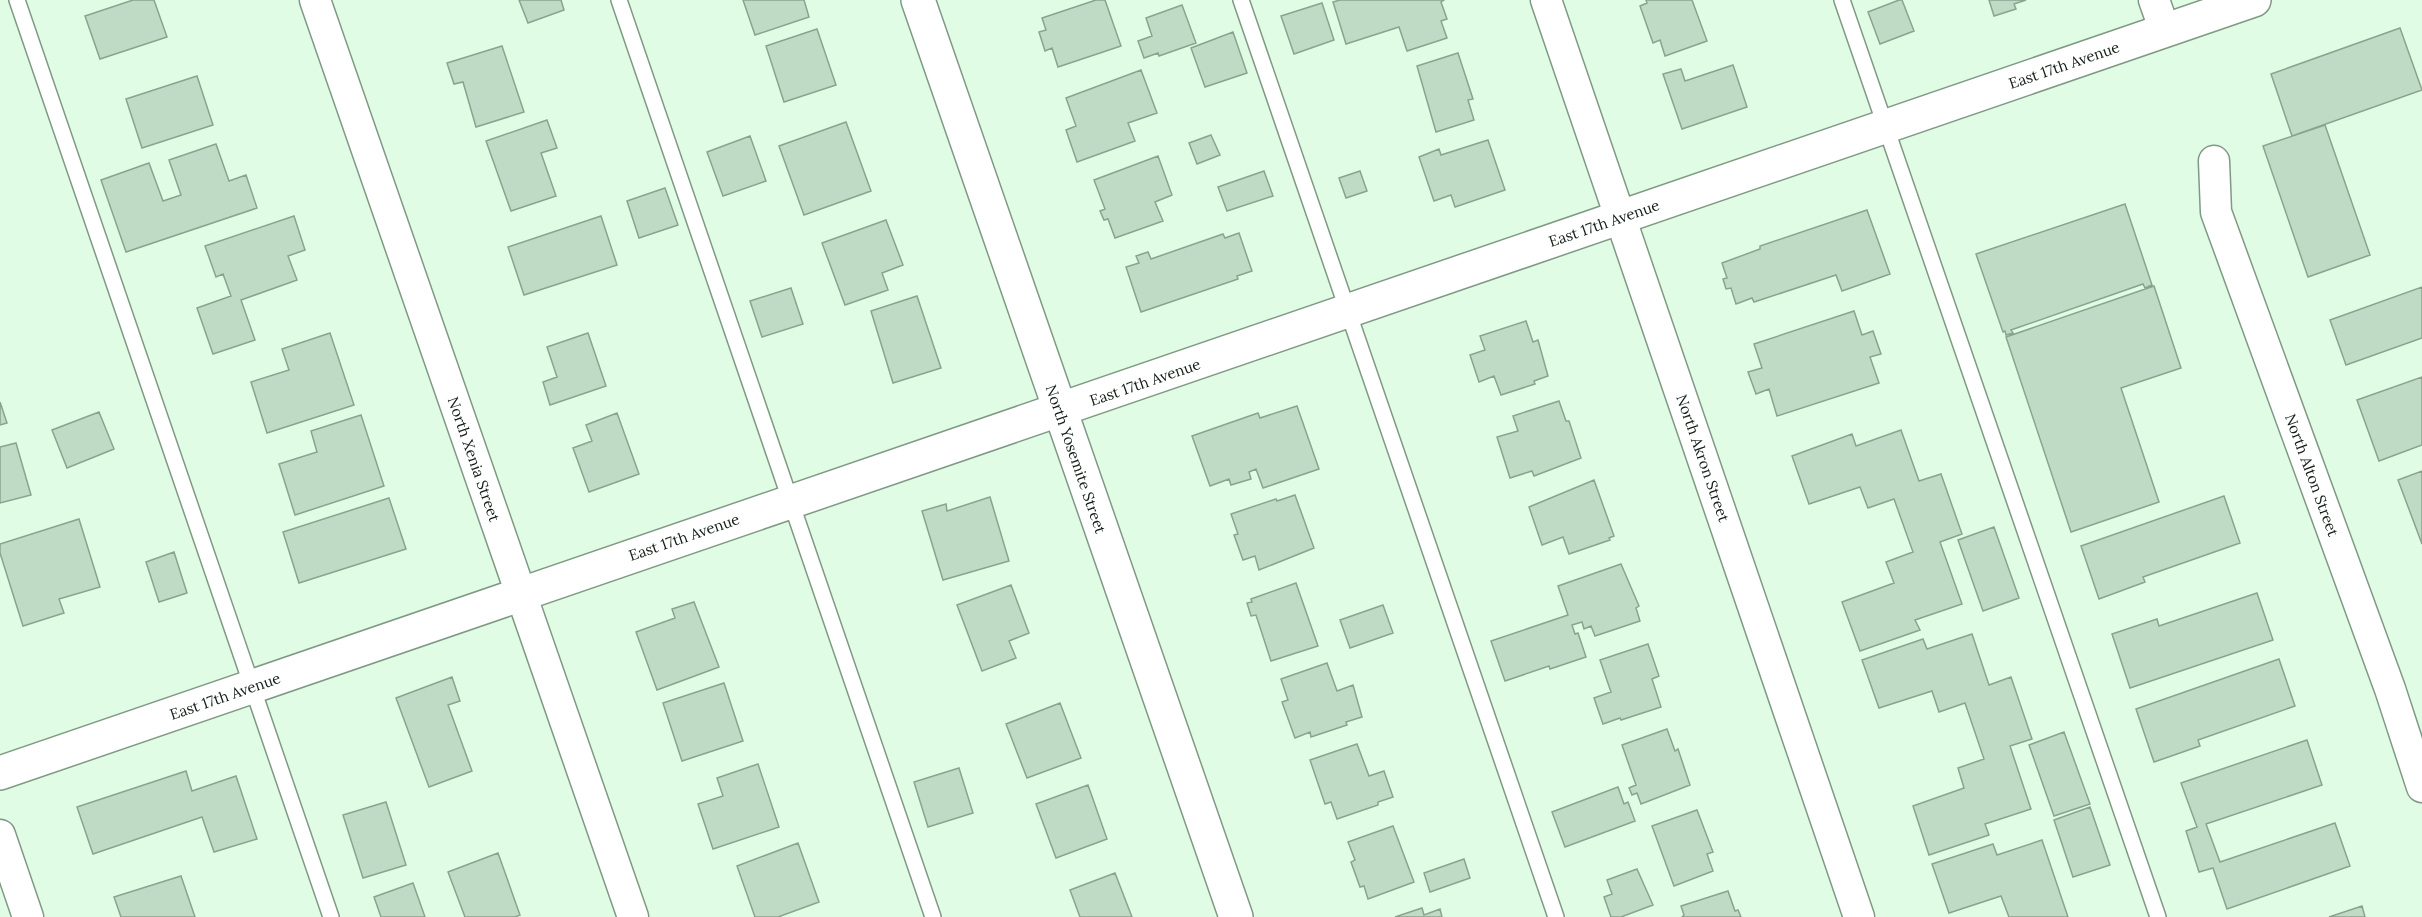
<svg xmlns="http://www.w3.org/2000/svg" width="2422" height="917" viewBox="0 0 2422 917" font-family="Lora,serif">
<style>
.building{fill:#c0dbc5;stroke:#8aa38e;stroke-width:1.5}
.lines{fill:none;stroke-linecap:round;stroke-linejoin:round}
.service-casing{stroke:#809985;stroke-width:18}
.minor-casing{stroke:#809985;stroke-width:33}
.tertiary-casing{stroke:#809985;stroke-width:36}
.secondary-casing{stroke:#809985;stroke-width:36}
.service{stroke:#fff;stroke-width:15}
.minor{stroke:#fff;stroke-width:30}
.tertiary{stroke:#fff;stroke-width:33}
.secondary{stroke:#fff;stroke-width:33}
.labels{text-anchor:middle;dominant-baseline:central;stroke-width:4.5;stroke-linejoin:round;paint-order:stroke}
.street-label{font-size:15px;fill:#141e16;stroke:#fff}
</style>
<rect width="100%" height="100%" fill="#e1fce5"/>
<path class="building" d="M 133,0 L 154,0 L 167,37 L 100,59 L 85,16 Z
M 519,0 L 561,0 L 564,10 L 528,23 Z
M 743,0 L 804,0 L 809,17 L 755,35 Z
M 1096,0 L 1105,0 L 1121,46 L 1058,67 L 1052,48 L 1045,51 L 1039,32 L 1046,30 L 1042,18 Z
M 1340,0 L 1444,0 L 1441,2 L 1447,19 L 1441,21 L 1447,38 L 1407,51 L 1399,27 L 1346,44 L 1333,2 Z
M 1646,0 L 1692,0 L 1707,41 L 1665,56 L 1660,40 L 1653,43 L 1640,6 L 1647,3 Z
M 1899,0 L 1902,0 L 1914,31 L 1880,44 L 1868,12 Z
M 1989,0 L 2026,0 L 2014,4 L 2016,9 L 1994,16 Z
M 1322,3 L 1334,40 L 1294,54 L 1281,16 Z
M 1182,5 L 1196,43 L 1159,56 L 1158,53 L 1144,58 L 1138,41 L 1152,36 L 1146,18 Z
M 2400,28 L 2422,90 L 2292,136 L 2271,74 Z
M 817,29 L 836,85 L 784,102 L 766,46 Z
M 1233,32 L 1247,73 L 1205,87 L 1191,48 Z
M 502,46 L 524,112 L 476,127 L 463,82 L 454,84 L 447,63 Z
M 1458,53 L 1473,99 L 1468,100 L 1474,120 L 1436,132 L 1417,66 Z
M 1733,65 L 1747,107 L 1682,129 L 1663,74 L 1681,69 L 1685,81 Z
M 1141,70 L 1157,113 L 1128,123 L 1135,141 L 1077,162 L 1066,130 L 1076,126 L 1066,98 Z
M 197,76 L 213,125 L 142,148 L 126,99 Z
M 547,120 L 557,148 L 541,153 L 556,196 L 511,211 L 486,141 Z
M 846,122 L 871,191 L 804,215 L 779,146 Z
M 2325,125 L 2370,255 L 2308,277 L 2263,146 Z
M 1211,135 L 1220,155 L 1197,164 L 1189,143 Z
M 750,136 L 766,181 L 723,196 L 707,152 Z
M 1488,140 L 1505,190 L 1455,207 L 1451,195 L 1434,201 L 1419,157 L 1439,149 L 1441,155 Z
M 216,144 L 229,181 L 246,175 L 257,208 L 126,252 L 101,180 L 149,163 L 163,201 L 181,195 L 169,160 Z
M 1158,156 L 1172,195 L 1155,202 L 1163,221 L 1115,238 L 1108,219 L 1104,220 L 1100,211 L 1105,209 L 1094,180 Z
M 1264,171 L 1273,196 L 1227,211 L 1218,187 Z
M 1360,171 L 1367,191 L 1346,198 L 1339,178 Z
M 665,188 L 678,225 L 639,238 L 627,201 Z
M 2125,204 L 2152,285 L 2145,288 L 2143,284 L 2011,330 L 2013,333 L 2006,335 L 2005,331 L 2003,332 L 1976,254 Z
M 1867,210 L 1890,274 L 1842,291 L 1836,275 L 1754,302 L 1752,298 L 1736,304 L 1731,288 L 1726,289 L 1723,279 L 1727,278 L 1722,263 L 1760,249 L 1760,246 Z
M 294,216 L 305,250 L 288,256 L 297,280 L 241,300 L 255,340 L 213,354 L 197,308 L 231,296 L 223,274 L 216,277 L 205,246 Z
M 601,216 L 617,265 L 524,295 L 508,247 Z
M 886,220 L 903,265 L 882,273 L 888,290 L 845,305 L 822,243 Z
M 1239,233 L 1252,271 L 1237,276 L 1238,279 L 1141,312 L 1126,267 L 1139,263 L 1136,256 L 1148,252 L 1151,259 L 1223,234 L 1225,238 Z
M 2154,286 L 2181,368 L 2121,388 L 2159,502 L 2071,532 L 2006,337 Z
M 2422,287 L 2422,338 L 2346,365 L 2330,320 Z
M 791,288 L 803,324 L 762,337 L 750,301 Z
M 917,296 L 941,368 L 893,383 L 871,311 Z
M 1854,311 L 1862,335 L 1873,331 L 1881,354 L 1870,357 L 1879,383 L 1777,416 L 1769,389 L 1756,394 L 1748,372 L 1762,368 L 1754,344 Z
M 1526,321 L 1533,342 L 1538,340 L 1548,376 L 1534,381 L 1535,384 L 1501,395 L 1494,376 L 1479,382 L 1470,355 L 1485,350 L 1480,336 Z
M 330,333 L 354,405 L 267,433 L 251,382 L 289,370 L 282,349 Z
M 588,333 L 606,386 L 550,405 L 543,382 L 557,377 L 547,347 Z
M 2422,377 L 2422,445 L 2379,461 L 2357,400 Z
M 1559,401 L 1566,421 L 1569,421 L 1581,458 L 1534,476 L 1532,471 L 1510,478 L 1497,437 L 1518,431 L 1513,416 Z
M 0,402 L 7,423 L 0,425 Z
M 1297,406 L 1319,469 L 1263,488 L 1256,469 L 1249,472 L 1251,479 L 1231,485 L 1229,479 L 1210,486 L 1192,436 L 1258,413 L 1260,418 Z
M 99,412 L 114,449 L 67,468 L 52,430 Z
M 617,413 L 639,474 L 589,492 L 573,448 L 592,441 L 586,425 Z
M 361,415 L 384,486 L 295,515 L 279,464 L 317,452 L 311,431 Z
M 1901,430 L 1919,481 L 1941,474 L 1962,534 L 1940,542 L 1962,604 L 1915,620 L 1920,630 L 1860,651 L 1842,602 L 1894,583 L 1886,562 L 1913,552 L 1894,499 L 1868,508 L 1860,487 L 1809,504 L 1792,456 L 1852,434 L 1856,446 Z
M 16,443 L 31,495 L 0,503 L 0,447 Z
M 2422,471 L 2422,544 L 2398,480 Z
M 1594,480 L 1614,536 L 1609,538 L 1610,540 L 1569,554 L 1563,537 L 1542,545 L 1529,507 Z
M 1295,495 L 1314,548 L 1259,570 L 1255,556 L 1243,560 L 1234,535 L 1238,534 L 1231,514 L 1276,499 L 1277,501 Z
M 2224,496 L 2240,543 L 2143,577 L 2145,582 L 2099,599 L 2081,546 Z
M 990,497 L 1009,561 L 943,580 L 922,511 L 946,504 L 947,511 Z
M 389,498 L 406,549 L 299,583 L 283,532 Z
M 79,519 L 100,587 L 59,599 L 64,613 L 23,626 L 0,553 L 0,544 Z
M 1994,527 L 2019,598 L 1983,611 L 1958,540 Z
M 174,552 L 187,593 L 159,602 L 146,562 Z
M 1621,564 L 1639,606 L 1636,608 L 1640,621 L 1595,636 L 1591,626 L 1584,629 L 1582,622 L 1572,625 L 1575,634 L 1578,633 L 1586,657 L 1550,669 L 1549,666 L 1505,681 L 1491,641 L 1568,615 L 1558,586 Z
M 1296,583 L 1318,646 L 1271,661 L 1256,615 L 1251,616 L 1247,603 L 1252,602 L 1251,599 Z
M 1011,585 L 1029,633 L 1009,641 L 1016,658 L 982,671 L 957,605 Z
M 2257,593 L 2273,640 L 2130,688 L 2112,634 L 2157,619 L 2159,626 Z
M 694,602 L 719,667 L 657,690 L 636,632 L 675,618 L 672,609 Z
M 1383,605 L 1393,633 L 1350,648 L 1340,620 Z
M 1972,634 L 1989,685 L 2011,677 L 2032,739 L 2010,746 L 2031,809 L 1985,824 L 1989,835 L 1929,855 L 1913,806 L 1964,788 L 1958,768 L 1984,759 L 1965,703 L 1939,712 L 1932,691 L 1879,708 L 1862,660 L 1923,639 L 1927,649 Z
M 1648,644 L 1659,676 L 1652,679 L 1661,707 L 1621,720 L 1620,718 L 1603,724 L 1594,698 L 1611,692 L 1600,660 Z
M 2279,659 L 2295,706 L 2198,740 L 2200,746 L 2154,762 L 2136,709 Z
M 1327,663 L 1337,691 L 1353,685 L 1362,717 L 1346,722 L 1347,725 L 1311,737 L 1310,732 L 1295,738 L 1282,702 L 1288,700 L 1281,679 Z
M 452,677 L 460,701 L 448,705 L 472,771 L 429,787 L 396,698 Z
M 724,683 L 743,741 L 682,761 L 663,703 Z
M 1060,703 L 1081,758 L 1027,778 L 1006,724 Z
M 1667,729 L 1675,751 L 1678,749 L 1690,785 L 1641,804 L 1637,793 L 1632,795 L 1629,788 L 1636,785 L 1622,745 Z
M 2064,732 L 2090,804 L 2054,816 L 2029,745 Z
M 2307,740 L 2322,785 L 2206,824 L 2220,862 L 2335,823 L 2350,866 L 2227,909 L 2213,868 L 2199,872 L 2186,831 L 2197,827 L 2181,783 Z
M 1357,744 L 1369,776 L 1384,771 L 1393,797 L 1378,802 L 1378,805 L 1337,819 L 1331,802 L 1325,804 L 1310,760 Z
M 758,764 L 779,827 L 713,849 L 698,804 L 723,796 L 717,778 Z
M 959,768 L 973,813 L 928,827 L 914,782 Z
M 186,771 L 192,791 L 236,776 L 257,839 L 214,852 L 202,817 L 93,854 L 77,807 Z
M 1088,785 L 1107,839 L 1056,858 L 1036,804 Z
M 1618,787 L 1624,804 L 1628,802 L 1635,821 L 1565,847 L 1552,812 Z
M 386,802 L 406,865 L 363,878 L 343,815 Z
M 2090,807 L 2110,865 L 2073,877 L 2054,820 Z
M 1697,810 L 1713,852 L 1707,854 L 1713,871 L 1674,886 L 1652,826 Z
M 1393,826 L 1414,882 L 1368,899 L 1364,886 L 1360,887 L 1351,862 L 1355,860 L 1348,842 Z
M 2042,840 L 2068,917 L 2009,917 L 2001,896 L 1949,913 L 1932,864 L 1993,844 L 1997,855 Z
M 798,843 L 819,902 L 778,917 L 755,917 L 737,866 Z
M 498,853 L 520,915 L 515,917 L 465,917 L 448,872 Z
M 1464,859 L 1470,878 L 1430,892 L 1424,873 Z
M 1637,869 L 1653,905 L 1621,917 L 1611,917 L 1604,897 L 1612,894 L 1607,880 Z
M 1115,873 L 1132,917 L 1080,917 L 1070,890 Z
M 181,876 L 195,917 L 121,917 L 114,897 Z
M 413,883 L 425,917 L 381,917 L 374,897 Z
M 1728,891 L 1735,911 L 1738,910 L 1741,917 L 1682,917 L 1684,915 L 1681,906 Z
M 2362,906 L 2365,917 L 2329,917 Z
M 1422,908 L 1424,915 L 1440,909 L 1442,917 L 1395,917 Z"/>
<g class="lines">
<g class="service-casing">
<path id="service" d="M 17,0 L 331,917
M 619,0 L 933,917
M 1241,0 L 1556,917
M 1842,0 L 2158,917"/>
</g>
<g class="minor-casing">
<path id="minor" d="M 315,0 L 633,917
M 1546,0 L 1859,917
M 2154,0 L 2165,31
M 2214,161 L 2216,212 L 2390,689 L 2422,787
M 0,835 L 28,917"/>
</g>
<g class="tertiary-casing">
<path id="tertiary" d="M 0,773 L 2254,0"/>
</g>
<g class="secondary-casing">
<path id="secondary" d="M 918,0 L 1236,917"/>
</g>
<use href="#service" class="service"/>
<use href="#minor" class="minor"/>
<use href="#tertiary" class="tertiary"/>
<use href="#secondary" class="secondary"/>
</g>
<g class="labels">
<g class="street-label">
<text transform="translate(2064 65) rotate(-19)">East 17th Avenue</text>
<text transform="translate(1604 223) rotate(-19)">East 17th Avenue</text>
<text transform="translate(1145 382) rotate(-19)">East 17th Avenue</text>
<text transform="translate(1703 458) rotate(71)">North Akron Street</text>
<text transform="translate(474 459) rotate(71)">North Xenia Street</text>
<text transform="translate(1076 459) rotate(71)">North Yosemite Street</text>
<text transform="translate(2312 475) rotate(70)">North Alton Street</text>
<text transform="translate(684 537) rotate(-19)">East 17th Avenue</text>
<text transform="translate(225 696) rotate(-19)">East 17th Avenue</text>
</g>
</g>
</svg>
